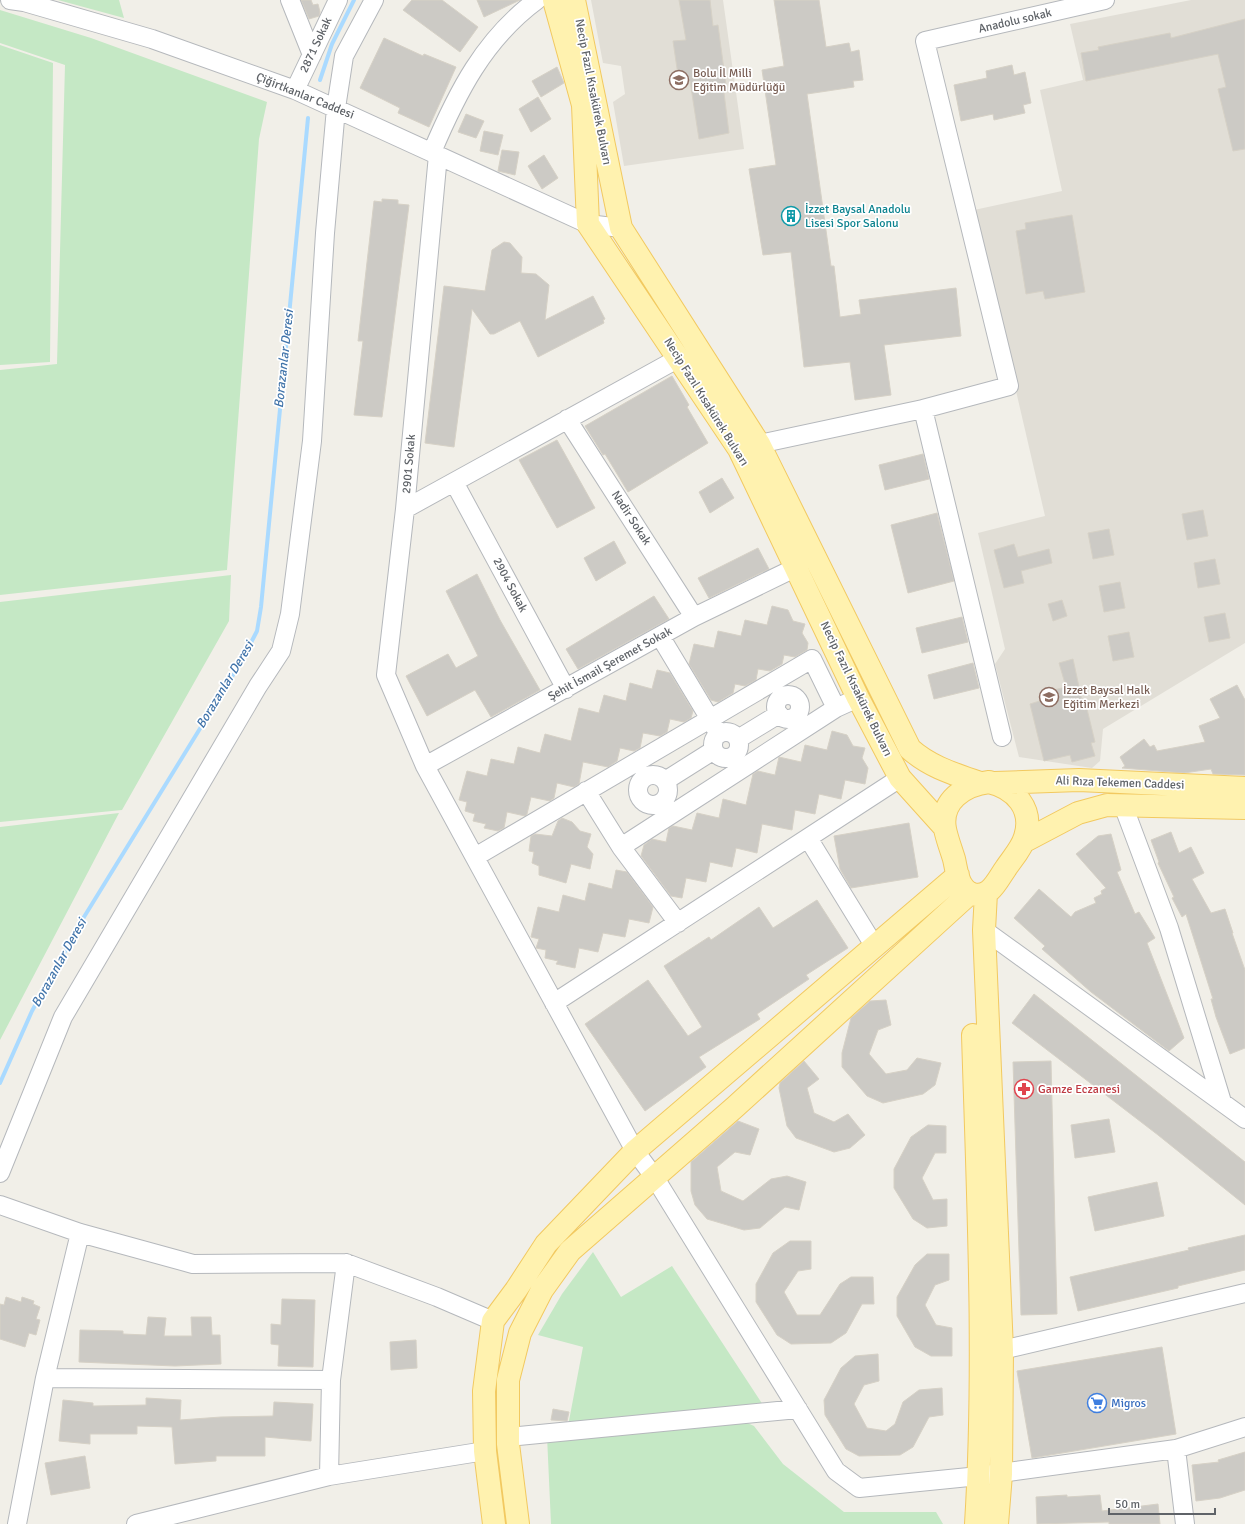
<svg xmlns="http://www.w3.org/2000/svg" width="1245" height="1524" viewBox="0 0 1245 1524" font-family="Signika,sans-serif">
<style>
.education{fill:#e1ded6}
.green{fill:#c5e8c5}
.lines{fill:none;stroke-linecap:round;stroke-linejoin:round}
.stream{stroke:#aadaff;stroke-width:4}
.building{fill:#cccac5;stroke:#d6d1c6}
.minor-casing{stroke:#b5b8bc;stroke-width:20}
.major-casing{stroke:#f2c960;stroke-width:24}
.minor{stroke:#fff;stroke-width:18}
.major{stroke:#fff2af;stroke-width:22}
.labels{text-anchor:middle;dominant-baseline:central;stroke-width:3.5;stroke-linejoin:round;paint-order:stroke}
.street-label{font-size:12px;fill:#5f6368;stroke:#fff}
.education-label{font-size:12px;fill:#785e54;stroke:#fff;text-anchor:start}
.culture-label{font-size:12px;fill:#0d838f;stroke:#fff;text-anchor:start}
.health-label{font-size:12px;fill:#be3a42;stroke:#fff;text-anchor:start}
.shop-label{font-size:12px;fill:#366cbe;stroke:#fff;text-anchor:start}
.water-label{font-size:13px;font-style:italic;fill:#4174aa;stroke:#fff}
</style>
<rect width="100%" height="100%" fill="#f1efe8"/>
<path class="education" d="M 591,0 L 723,0 L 744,149 L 624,166 L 613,102 L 625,94 L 621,66 L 603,63 Z
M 1191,0 L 1245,0 L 1245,643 L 1103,729 L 1100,761 L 1092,768 L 1019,757 L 995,664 L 1005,649 L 978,533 L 1045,516 L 974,210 L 1062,191 L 1040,90 L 1083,80 L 1070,24 Z"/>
<path class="green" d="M 58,0 L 119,0 L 124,18 Z
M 0,10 L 91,38 L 267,102 L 259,139 L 227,570 L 0,595 L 0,370 L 57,364 L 65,65 L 0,43 Z
M 0,45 L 53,63 L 50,362 L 0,365 Z
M 231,575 L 229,621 L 122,810 L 0,822 L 0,602 Z
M 119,813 L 0,1040 L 0,827 Z
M 593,1252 L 621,1297 L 672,1266 L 765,1408 L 568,1426 L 583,1347 L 538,1335 L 562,1294 Z
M 743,1421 L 754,1426 L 783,1464 L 844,1512 L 936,1512 L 943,1524 L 551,1524 L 547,1436 Z"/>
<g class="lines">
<path class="stream" d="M 320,80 L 332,44 L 354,0
M 0,1083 L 32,1011 L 84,917 L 241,662 L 257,631 L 261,607 L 308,118"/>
</g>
<path class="building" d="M 301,0 L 311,0 L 313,5 L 318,4 L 320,12 L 319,16 L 309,19 Z
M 412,0 L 442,0 L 478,27 L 460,52 L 403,10 Z
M 477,0 L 520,0 L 484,17 Z
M 679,0 L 710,0 L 713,26 L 718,25 L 726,85 L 723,85 L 729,133 L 699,139 L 690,81 L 679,82 L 673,41 L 686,40 Z
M 774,0 L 819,0 L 826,47 L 849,43 L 851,52 L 859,50 L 863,80 L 853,81 L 854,87 L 807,94 L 831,266 L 834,266 L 840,317 L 861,314 L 859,300 L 956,288 L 961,336 L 884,345 L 891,395 L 855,400 L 850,362 L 804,367 L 791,252 L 763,255 L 749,169 L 776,165 L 762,70 L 784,66 Z
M 1245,19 L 1245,149 L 1233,151 L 1218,89 L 1226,87 L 1218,54 L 1086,81 L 1081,53 L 1099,50 L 1098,47 L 1170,33 L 1171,38 Z
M 384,38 L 423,56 L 424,54 L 456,67 L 429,127 L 398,113 L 400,108 L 360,88 Z
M 1012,65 L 1014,75 L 1025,72 L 1031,103 L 1023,105 L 1025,113 L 994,120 L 993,114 L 961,121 L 954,85 L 987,78 L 986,71 Z
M 557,67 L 564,83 L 541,97 L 532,81 Z
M 538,97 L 551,119 L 531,132 L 519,109 Z
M 466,114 L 484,121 L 476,138 L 458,132 Z
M 484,131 L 503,135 L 498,155 L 480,151 Z
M 502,150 L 519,152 L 515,175 L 498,171 Z
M 544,155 L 558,178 L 542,189 L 528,166 Z
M 382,199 L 398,200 L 398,204 L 409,205 L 382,417 L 354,415 L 363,341 L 358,341 L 374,201 L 382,202 Z
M 1072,215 L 1085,292 L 1045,299 L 1043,291 L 1026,294 L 1016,231 L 1026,229 L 1025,223 Z
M 504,242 L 510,243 L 522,257 L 521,273 L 536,274 L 549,285 L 545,320 L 593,296 L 605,319 L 603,320 L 604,323 L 538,357 L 520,321 L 494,334 L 490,334 L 472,309 L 454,447 L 425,443 L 444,286 L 485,291 L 492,250 Z
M 672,376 L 689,405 L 687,407 L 708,443 L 628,492 L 605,454 L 603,455 L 585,426 Z
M 557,440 L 595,508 L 557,528 L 519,460 Z
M 923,454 L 929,479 L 885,490 L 879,465 Z
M 722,478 L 734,498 L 710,513 L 699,492 Z
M 1203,510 L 1208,536 L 1187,540 L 1182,514 Z
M 937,513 L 954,581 L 908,593 L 891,525 Z
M 1109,529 L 1114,555 L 1093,559 L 1088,533 Z
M 614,541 L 626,563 L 596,581 L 584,558 Z
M 1014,544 L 1018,557 L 1049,549 L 1052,563 L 1021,571 L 1024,583 L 1004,588 L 994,550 Z
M 758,548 L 769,569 L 709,598 L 698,578 Z
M 1215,559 L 1220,584 L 1198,588 L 1194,563 Z
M 477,574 L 500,620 L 540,690 L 491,717 L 475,690 L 427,716 L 406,676 L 448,654 L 456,668 L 478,656 L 446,591 Z
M 1120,582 L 1125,608 L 1104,612 L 1099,586 Z
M 654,596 L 669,619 L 578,669 L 566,649 Z
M 1062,600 L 1067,616 L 1053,621 L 1048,604 Z
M 772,606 L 788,610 L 793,621 L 805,624 L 802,633 L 808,643 L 807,650 L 795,657 L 784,655 L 782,664 L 770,671 L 758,669 L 756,680 L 745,686 L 735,684 L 733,693 L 718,702 L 711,700 L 689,664 L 694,644 L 714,648 L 718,631 L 741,636 L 745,620 L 767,625 Z
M 1225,613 L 1230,638 L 1209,642 L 1204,617 Z
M 962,617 L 968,642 L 922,653 L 916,628 Z
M 1129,632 L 1134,657 L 1113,661 L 1108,636 Z
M 1073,659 L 1084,710 L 1087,709 L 1095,742 L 1091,743 L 1095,756 L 1072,762 L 1070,755 L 1044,761 L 1030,704 L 1043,700 L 1041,693 L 1066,687 L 1059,663 Z
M 973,663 L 979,688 L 934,699 L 928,675 Z
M 657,670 L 670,673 L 693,711 L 691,718 L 684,722 L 670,719 L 667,732 L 660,736 L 643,733 L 640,748 L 634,751 L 620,748 L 617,761 L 608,767 L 583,762 L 579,784 L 574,787 L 557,783 L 554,798 L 550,801 L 531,797 L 527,814 L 525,816 L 507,812 L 504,828 L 498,831 L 484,828 L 486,824 L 473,821 L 475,814 L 465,811 L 467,802 L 459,800 L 467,771 L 487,776 L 491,759 L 514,764 L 518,747 L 540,753 L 545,734 L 571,741 L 579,708 L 599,713 L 604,695 L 626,701 L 630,683 L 652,689 Z
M 1237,685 L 1245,700 L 1245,775 L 1213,774 L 1211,769 L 1184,773 L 1122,768 L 1125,766 L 1120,757 L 1144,739 L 1150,747 L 1154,745 L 1157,751 L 1205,742 L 1199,726 L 1220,718 L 1210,699 Z
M 832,731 L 847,735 L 853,746 L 865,748 L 862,758 L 868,768 L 865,784 L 845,780 L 841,799 L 819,794 L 815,814 L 795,810 L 792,830 L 762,824 L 757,853 L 736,848 L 732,867 L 710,862 L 706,882 L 686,878 L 682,898 L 671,896 L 641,856 L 644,845 L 652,839 L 666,842 L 669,828 L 673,826 L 692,830 L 697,813 L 719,818 L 723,799 L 746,805 L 753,774 L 758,771 L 775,775 L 779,757 L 801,762 L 805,745 L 827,750 Z
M 562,818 L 572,822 L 580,831 L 591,834 L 587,847 L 593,854 L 590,869 L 571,864 L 566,883 L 539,875 L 539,866 L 532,863 L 534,852 L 529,851 L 531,836 L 535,834 L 552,836 L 558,821 Z
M 909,823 L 918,877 L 851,888 L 840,869 L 834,836 Z
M 1171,832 L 1179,853 L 1191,847 L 1204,873 L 1192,879 L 1211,913 L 1225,909 L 1233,933 L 1232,933 L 1245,970 L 1245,1048 L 1230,1054 L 1216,1017 L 1211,999 L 1213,999 L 1186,914 L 1182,917 L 1172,898 L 1174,897 L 1158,863 L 1159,862 L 1151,840 Z
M 1111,834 L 1121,870 L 1117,872 L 1135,914 L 1139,912 L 1155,938 L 1147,943 L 1184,1038 L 1169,1051 L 1091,992 L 1042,949 L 1045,946 L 1014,918 L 1039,889 L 1071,917 L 1075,912 L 1096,903 L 1094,898 L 1102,894 L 1101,891 L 1106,888 L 1076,854 L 1098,836 Z
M 616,870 L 627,872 L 653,907 L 649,923 L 629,919 L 625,937 L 603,933 L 598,952 L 579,948 L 575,968 L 556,964 L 558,961 L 545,958 L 546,950 L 536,948 L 539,939 L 531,937 L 538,907 L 559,912 L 563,895 L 585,901 L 589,883 L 612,889 Z
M 817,900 L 848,948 L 806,975 L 809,979 L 757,1014 L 760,1019 L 699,1057 L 706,1067 L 645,1111 L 585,1024 L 648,980 L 688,1036 L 702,1027 L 664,966 L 709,937 L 711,940 L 759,907 L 773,928 Z
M 1034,994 L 1245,1162 L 1245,1205 L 1158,1135 L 1012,1023 Z
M 886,1000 L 891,1025 L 878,1030 L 869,1054 L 886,1074 L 907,1070 L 917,1058 L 941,1063 L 935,1085 L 923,1094 L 883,1103 L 867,1096 L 842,1067 L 842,1053 L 851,1018 L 870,1001 Z
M 804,1061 L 819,1079 L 807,1088 L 814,1113 L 834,1122 L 848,1114 L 865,1135 L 850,1148 L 834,1152 L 796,1138 L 787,1126 L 779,1088 L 780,1083 Z
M 1051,1061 L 1057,1314 L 1021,1315 L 1013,1062 Z
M 1109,1119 L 1115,1152 L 1075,1158 L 1071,1125 Z
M 738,1121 L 759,1129 L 750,1155 L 735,1152 L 717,1167 L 721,1191 L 743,1201 L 771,1179 L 787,1176 L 806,1182 L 799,1210 L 785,1207 L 760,1228 L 744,1230 L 707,1219 L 695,1205 L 691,1191 L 691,1162 Z
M 928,1125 L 946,1126 L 946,1153 L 935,1153 L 922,1178 L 933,1200 L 947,1199 L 947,1226 L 927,1228 L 913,1219 L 894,1188 L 894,1169 L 911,1137 Z
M 1157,1182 L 1164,1216 L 1095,1231 L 1088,1197 Z
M 1245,1235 L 1245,1270 L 1178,1286 L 1178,1288 L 1078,1311 L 1070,1277 L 1189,1250 L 1188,1248 Z
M 790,1241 L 811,1241 L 811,1269 L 798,1271 L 784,1292 L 797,1315 L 820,1315 L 840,1284 L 851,1277 L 873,1277 L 874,1304 L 862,1304 L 846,1333 L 831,1343 L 791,1344 L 777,1335 L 756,1302 L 756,1284 L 773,1253 Z
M 927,1254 L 949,1254 L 949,1280 L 935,1285 L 925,1305 L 936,1325 L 952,1328 L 952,1356 L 931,1356 L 915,1347 L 897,1316 L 897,1297 L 915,1265 Z
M 6,1297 L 21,1302 L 22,1297 L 34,1301 L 33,1304 L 40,1307 L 36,1319 L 40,1320 L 36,1335 L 29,1333 L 25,1347 L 0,1339 L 0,1304 L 4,1305 Z
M 282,1299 L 315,1300 L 313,1367 L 278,1366 L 279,1345 L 271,1344 L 271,1324 L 281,1325 Z
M 148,1317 L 166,1318 L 164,1336 L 192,1336 L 191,1317 L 211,1317 L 212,1335 L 220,1335 L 221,1364 L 175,1366 L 79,1362 L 80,1330 L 123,1331 L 123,1334 L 146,1335 Z
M 416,1340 L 417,1368 L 391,1370 L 390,1342 Z
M 1162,1347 L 1176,1434 L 1032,1458 L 1017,1371 Z
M 878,1354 L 879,1381 L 864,1385 L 854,1404 L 867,1428 L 886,1431 L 895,1424 L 903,1402 L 919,1390 L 942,1388 L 943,1415 L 929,1417 L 913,1447 L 900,1455 L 859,1456 L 846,1449 L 825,1415 L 824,1400 L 841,1368 L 855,1356 Z
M 146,1398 L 181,1400 L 180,1420 L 221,1417 L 273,1416 L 274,1402 L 313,1404 L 311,1441 L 265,1437 L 265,1456 L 216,1456 L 216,1461 L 175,1464 L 172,1427 L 137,1426 L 137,1434 L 90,1434 L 90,1444 L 59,1441 L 63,1400 L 93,1403 L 93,1406 L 146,1405 Z
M 553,1409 L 569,1412 L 567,1421 L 551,1420 Z
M 1245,1452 L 1245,1490 L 1220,1498 L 1196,1501 L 1192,1465 L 1219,1462 L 1218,1460 Z
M 85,1456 L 90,1488 L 51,1495 L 45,1463 Z
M 1067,1495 L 1067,1497 L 1100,1495 L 1102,1511 L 1158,1504 L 1160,1524 L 1109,1524 L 1109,1522 L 1037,1524 L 1036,1497 Z"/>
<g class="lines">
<g class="minor-casing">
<path id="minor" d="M 10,0 L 24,2 L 152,39 L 295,90 L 588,224 L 621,228
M 290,0 L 312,55
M 295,90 L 338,0
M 432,152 C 457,93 484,39 537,0
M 438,155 L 405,509 L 386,675 L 425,766 L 635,1151 L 655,1178 L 836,1471 L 859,1488 L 979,1476 L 1176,1449 L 1245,1427
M 923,409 L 1009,386 L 925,41 L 1105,0
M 567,419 L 694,617
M 759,444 L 923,409 L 1002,737
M 454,482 L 566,689
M 405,509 L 679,358
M 660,636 L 719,734
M776 707a12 12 0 1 1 24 0a12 12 0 1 1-24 0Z
M713 745a13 13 0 1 1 26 0a13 13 0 1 1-26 0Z
M 738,739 L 779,714
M 425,766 L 694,617 L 797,567
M638 790a15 15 0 1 1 30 0a15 15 0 1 1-30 0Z
M 665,781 L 714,750
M 586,791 L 621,847
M 1123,805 L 1169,928 L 1222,1102
M 808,838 L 875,947
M 475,857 L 812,659 L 836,708 L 858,698
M 678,923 L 621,847 L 836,708
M 984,930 L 1245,1119
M 554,1003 L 900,778
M 0,1173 L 63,1017 L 258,686 L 281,651 L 290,614 L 312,441 L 325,233 L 336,108 L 344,56 L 374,0
M 0,1205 L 80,1233 L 193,1264 L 346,1263 L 437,1297 L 493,1321
M 1002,1350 L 1245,1293
M 45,1378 L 331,1380
M 508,1437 L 798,1409
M 1176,1449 L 1185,1524
M 329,1476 L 331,1380 L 346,1263
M 17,1524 L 45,1378 L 80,1233
M 136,1524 L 329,1476 L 485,1451"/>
</g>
<g class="major-casing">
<path id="major" d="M 554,0 L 583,105 L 588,224 L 739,449 L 858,698 L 900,778 L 945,828
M 574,0 L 621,228 L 759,444 L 910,749 C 930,767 954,774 980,783
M 989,782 C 1015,788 1034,809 1025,837 C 1022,848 1012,859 1006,868 C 1001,875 996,885 990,890 C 986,894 981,895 976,895 C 970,894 966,892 963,887 C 957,880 956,867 954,859 C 951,849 947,839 945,829 C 940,801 964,785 989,782 Z
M 995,783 L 1079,780 L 1245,788
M 1023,842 L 1078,813 L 1107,805 L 1245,808
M 986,893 L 984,930 L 1002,1350 L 1001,1474 L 997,1524
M 973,1035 C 978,1198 986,1362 976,1524
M 494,1524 L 485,1451 L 484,1391 L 493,1321 L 516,1290 L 546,1244 L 635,1151 L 958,875
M 518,1524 L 508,1444 L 508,1380 L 520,1333 L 542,1290 L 570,1251 L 735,1107 L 970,893"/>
</g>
<use href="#minor" class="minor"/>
<use href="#major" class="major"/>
</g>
<defs>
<g id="school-ring" transform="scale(1)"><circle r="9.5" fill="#fff" stroke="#8d6e63" stroke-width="1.5"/><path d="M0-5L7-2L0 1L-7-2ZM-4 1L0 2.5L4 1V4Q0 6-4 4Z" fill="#8d6e63"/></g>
<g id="building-ring" transform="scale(1)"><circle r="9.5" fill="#fff" stroke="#0f9aa8" stroke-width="1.5"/><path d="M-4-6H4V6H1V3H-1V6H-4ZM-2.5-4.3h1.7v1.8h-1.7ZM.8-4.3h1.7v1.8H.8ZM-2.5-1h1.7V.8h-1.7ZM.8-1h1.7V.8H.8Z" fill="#0f9aa8"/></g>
<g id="pharmacy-ring" transform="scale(1)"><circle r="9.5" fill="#fff" stroke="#e0444e" stroke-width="1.5"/><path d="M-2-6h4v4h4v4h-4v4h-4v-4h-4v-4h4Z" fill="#e0444e"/></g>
<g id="supermarket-ring" transform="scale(1)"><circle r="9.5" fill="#fff" stroke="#3f7fe0" stroke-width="1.5"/><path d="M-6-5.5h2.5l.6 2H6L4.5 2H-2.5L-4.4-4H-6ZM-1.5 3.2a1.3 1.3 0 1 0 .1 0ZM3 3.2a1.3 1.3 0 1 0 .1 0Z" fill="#3f7fe0"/></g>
</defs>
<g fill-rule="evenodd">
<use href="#school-ring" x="679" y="80"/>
<use href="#building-ring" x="791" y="216"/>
<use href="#school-ring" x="1049" y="697"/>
<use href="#pharmacy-ring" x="1024" y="1089"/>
<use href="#supermarket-ring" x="1097" y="1403"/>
</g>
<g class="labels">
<g class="street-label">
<text transform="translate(1015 21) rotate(-13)">Anadolu sokak</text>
<text transform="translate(316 45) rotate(-65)">2871 Sokak</text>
<text transform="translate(593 92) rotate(79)">Necip Fazıl Kısakürek Bulvarı</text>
<text transform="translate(305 96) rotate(22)">Çiğirtkanlar Caddesi</text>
<text transform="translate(706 402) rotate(58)">Necip Fazıl Kısakürek Bulvarı</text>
<text transform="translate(409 464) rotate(-85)">2901 Sokak</text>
<text transform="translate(631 518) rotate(57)">Nadir Sokak</text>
<text transform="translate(510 585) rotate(62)">2904 Sokak</text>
<text transform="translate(610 664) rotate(-29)">Şehit İsmail Şeremet Sokak</text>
<text transform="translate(856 689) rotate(64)">Necip Fazıl Kısakürek Bulvarı</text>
<text transform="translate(1120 783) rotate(2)">Ali Rıza Tekemen Caddesi</text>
</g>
<g class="education-label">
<text x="693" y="73">Bolu İl Milli<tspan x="693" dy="14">Eğitim Müdürlüğü</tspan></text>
<text x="1063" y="690">İzzet Baysal Halk<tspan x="1063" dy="14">Eğitim Merkezi</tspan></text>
</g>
<g class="culture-label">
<text x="805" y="209">İzzet Baysal Anadolu<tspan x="805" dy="14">Lisesi Spor Salonu</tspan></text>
</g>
<g class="health-label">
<text x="1038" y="1089">Gamze Eczanesi</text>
</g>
<g class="shop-label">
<text x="1111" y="1403">Migros</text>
</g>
<g class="water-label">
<text transform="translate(284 359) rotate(-84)">Borazanlar Deresi</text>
<text transform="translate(225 685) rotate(-59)">Borazanlar Deresi</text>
<text transform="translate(59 963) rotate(-61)">Borazanlar Deresi</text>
</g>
</g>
<path d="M1109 1508v6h106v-6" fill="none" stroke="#5f6368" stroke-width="2"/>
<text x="1115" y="1508" font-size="12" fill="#5f6368" stroke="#ffffff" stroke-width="3" paint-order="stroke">50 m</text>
</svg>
